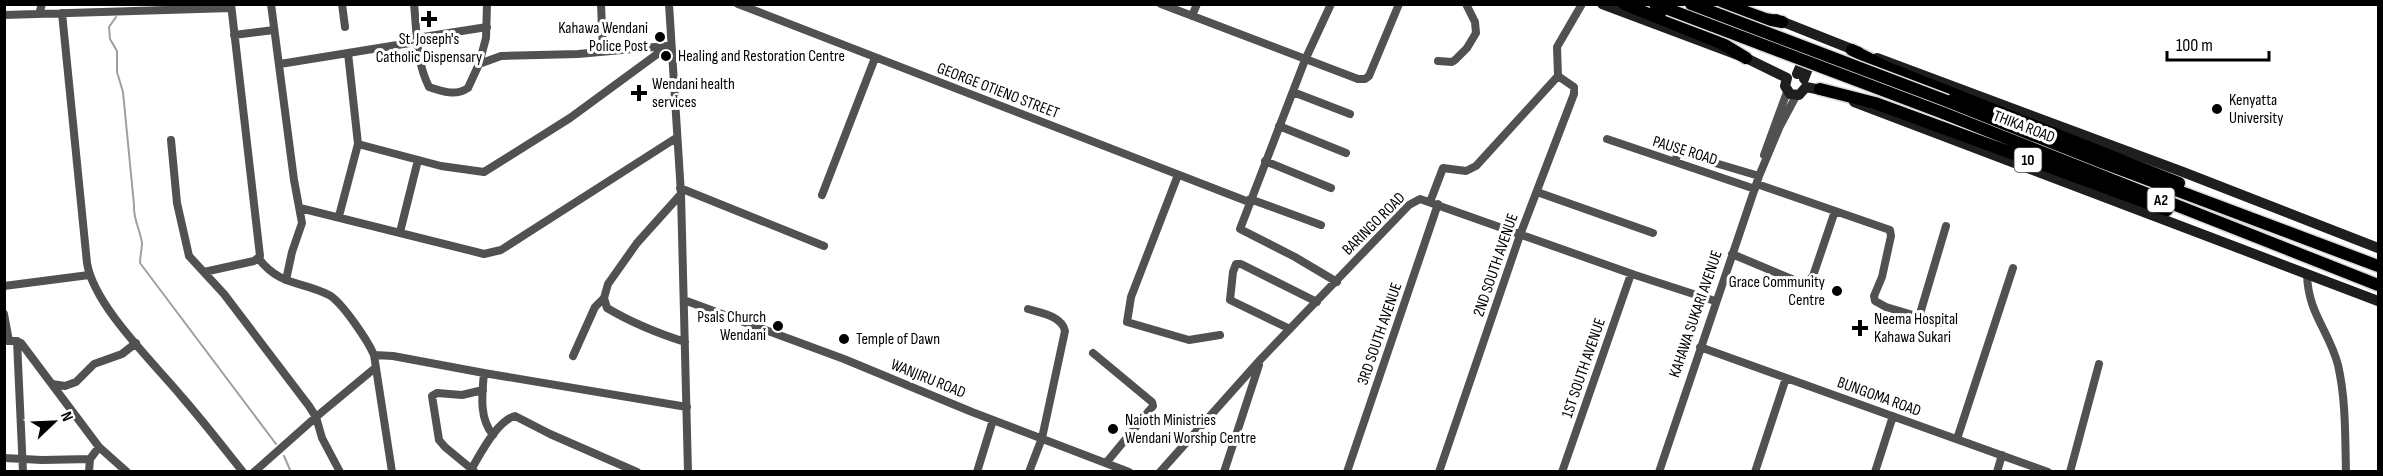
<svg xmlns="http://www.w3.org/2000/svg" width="2383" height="476" viewBox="0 0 2383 476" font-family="'Sofia Sans Condensed',sans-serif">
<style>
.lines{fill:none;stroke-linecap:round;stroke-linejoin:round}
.stream{stroke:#9f9f9f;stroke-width:2}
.trunk-casing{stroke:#dbdbdb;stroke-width:15}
.minor{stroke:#515151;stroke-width:8}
.secondary{stroke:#1e1e1e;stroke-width:10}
.trunk{stroke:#000;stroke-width:12}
.trunk-bridge-casing{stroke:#dbdbdb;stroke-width:15;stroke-linecap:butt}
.trunk-bridge{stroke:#000;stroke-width:12}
.poi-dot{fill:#000;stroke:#fff;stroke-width:2}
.labels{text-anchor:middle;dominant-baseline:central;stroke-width:6;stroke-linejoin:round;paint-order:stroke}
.shield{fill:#fff;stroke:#4c4c4c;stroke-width:1.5}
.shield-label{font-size:15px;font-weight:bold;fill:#000}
.poi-label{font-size:16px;fill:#000;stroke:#fff;text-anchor:start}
.street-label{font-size:16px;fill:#000;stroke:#fff}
</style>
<rect width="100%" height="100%" fill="#fff"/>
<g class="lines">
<path class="stream" d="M 116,17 L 109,27 L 110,39 L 117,51 L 117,72 L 123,92 L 134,205 C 133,219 140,229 142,243 C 142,248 140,257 140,263 L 276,444
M 284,456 L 291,472"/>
<g class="trunk-casing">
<path id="trunk" d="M 1624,4 L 1723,44 L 1746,58
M 1655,4 L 1668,9
M 1724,4 L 1765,19 L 1782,22
M 1852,50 L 1888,68 L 2179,183
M 1820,89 L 1875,103 L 2167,210
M 1947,101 L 2101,162 L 2378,266
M 1943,113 L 2378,285"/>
</g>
<path class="minor" d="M 271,4 L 294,180 L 302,223 L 292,252 L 286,280
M 342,4 L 345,27
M 414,4 C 417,33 416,61 429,87 C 443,92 456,96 468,88 L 479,64 L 501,56 L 578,54 L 666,46
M 601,4 L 603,51
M 669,4 L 681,194 L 688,472
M 738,4 L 1249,202
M 1161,4 L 1358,79 L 1365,79 L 1369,76 L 1399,4
M 1331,4 L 1305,60 L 1240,229 L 1295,257 L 1337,282
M 62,13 L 87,263 C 94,306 153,362 182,397 C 203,421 223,447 243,472
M 39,14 L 42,4
M 4,15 L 231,8
M 1192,16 L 1197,4
M 234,35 L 274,30
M 417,38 L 487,27
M 1438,61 L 1452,62 L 1455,60 L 1467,48 L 1476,33 L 1475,22 L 1466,4
M 280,64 L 416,42
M 479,64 L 486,38 L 487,4
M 1293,92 L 1350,114
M 1279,126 L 1346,153
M 1607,139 L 1755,189
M 171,140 L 177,203 L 189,256 L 224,294 L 309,406 L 316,417 L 322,438 L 340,472
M 358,144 L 441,166 L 484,172 L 570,118 L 660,52 L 665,46
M 1764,155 L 1787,92
M 1265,161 L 1331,188
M 1675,162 L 1678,152 L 1759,176
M 1178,175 L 1131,297 L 1127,322 L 1189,340 L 1220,335
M 1757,184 L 1890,230 L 1891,236 L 1882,277 L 1874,296 L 1875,301 L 1886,307 L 1940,323
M 680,188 L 824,246
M 1537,192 L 1653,233
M 681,194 L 637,243 L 608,284 L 604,298 L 607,308 C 632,323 657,333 685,342
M 822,195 L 875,58
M 1250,199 L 1321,225
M 1430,202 L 1443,168 L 1466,171 L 1476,166 L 1558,76 L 1557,47 L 1582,4
M 300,208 L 484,254 L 501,250 L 676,138
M 339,216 L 358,144 L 348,53
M 400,232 L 418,160
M 1732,254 L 1799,282 L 1807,282 L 1813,276 L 1835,211
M 259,259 C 280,286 301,281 329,295 C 342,302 368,341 374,355 L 392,472
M 204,272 L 254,261 L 260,256 L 231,4
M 2307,274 C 2308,314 2329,330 2338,365 C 2346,400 2345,436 2346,472
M 4,286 L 89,275
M 684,300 L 844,359 L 972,412 L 1129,472
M 1028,309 C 1041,313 1062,316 1065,331 L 1042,438 L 1029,472
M 4,314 L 9,341
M 1919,317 L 1946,226
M 1290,329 L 1230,300 L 1233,272 L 1236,264 L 1241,264 L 1317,302
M 4,341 L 17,341 L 21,343 L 99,447 L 127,472
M 17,341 L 23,472
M 1700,347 L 2048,472
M 1093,353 L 1152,402 L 1153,406 L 1106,463
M 374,355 L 393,356 L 484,373
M 573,356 L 595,307 L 604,298
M 52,384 L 65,386 L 76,382 L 94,364 L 122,354 L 136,343
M 493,435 C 479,418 482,395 484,373 L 687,407
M 1957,439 L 2013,268
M 4,458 L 42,460 L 90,459
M 472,468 C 481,453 497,421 515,416 L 550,434 L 637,472
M 474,471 L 445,447 L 439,440 L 432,396 L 437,393 L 462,395 L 483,390
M 89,472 L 90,459 L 99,447
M 254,472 L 316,417 L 375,368
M 977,472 L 993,420
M 1160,472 L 1260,360 L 1409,205 L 1420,199 L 1635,275 L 1715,301
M 1224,472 L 1259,365
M 1347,472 L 1438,204
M 1439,472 L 1520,235 L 1574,94 L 1574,87 L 1558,76
M 1562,472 L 1631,274
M 1659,472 L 1759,176 L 1780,126 L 1796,96
M 1755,472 L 1786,378
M 1875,472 L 1893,416
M 1997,472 L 2002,455
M 2070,472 L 2099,364"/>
<path class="secondary" d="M 1602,4 L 1746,58 L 1787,78
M 1776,19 L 1859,52
M 1877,58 L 2183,172 L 2378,248
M 1797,74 L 1806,53
M 1787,78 L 1785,86 L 1790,94 L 1799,95 L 1806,87
M 1804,79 L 1813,55
M 1806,87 L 1826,91
M 1854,102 L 2378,301"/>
<use href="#trunk" class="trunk"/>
<g class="trunk-bridge-casing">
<path id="trunk-bridge" d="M 1691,4 L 1947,101
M 1668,9 L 1943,113"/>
</g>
<use href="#trunk-bridge" class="trunk-bridge"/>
</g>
<g class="poi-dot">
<path d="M426 10h6v6h6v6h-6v6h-6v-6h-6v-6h6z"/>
<circle cx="660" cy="37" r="6"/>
<circle cx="666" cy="56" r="6"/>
<path d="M636 84h6v6h6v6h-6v6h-6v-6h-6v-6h6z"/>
<circle cx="2217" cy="109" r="6"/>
<circle cx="1837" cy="291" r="6"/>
<circle cx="778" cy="326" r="6"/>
<path d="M1857 319h6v6h6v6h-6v6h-6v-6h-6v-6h6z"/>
<circle cx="844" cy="339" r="6"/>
<circle cx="1113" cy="429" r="6"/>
</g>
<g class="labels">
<g class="shield">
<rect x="2014.5" y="148" width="27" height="24" rx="4.5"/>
<rect x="2147.5" y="188" width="27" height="24" rx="4.5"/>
</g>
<g class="shield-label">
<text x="2028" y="160">10</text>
<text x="2161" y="200">A2</text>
</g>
<g class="poi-label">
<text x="648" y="28" text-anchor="end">Kahawa Wendani<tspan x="648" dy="18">Police Post</tspan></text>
<text x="429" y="39" text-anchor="middle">St. Joseph's<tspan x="429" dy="18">Catholic Dispensary</tspan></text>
<text x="678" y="56">Healing and Restoration Centre</text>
<text x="652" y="84">Wendani health<tspan x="652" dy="18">services</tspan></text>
<text x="2229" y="100">Kenyatta<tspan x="2229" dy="18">University</tspan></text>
<text x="1825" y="282" text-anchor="end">Grace Community<tspan x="1825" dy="18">Centre</tspan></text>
<text x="766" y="317" text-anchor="end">Psals Church<tspan x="766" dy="18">Wendani</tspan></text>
<text x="1874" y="319">Neema Hospital<tspan x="1874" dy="18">Kahawa Sukari</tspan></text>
<text x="856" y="339">Temple of Dawn</text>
<text x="1125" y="420">Naioth Ministries<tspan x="1125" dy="18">Wendani Worship Centre</tspan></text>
</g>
<g class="street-label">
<text transform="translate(998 91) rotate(21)">GEORGE OTIENO STREET</text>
<text transform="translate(2024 127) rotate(21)">THIKA ROAD</text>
<text transform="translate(1685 151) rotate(17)">PAUSE ROAD</text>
<text transform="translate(1374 224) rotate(-45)">BARINGO ROAD</text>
<text transform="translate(1496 265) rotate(-71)">2ND SOUTH AVENUE</text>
<text transform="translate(1696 314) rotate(-71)">KAHAWA SUKARI AVENUE</text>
<text transform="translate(1380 334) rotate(-71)">3RD SOUTH AVENUE</text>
<text transform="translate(1584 368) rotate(-71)">1ST SOUTH AVENUE</text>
<text transform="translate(928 379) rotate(22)">WANJIRU ROAD</text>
<text transform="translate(1879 397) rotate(20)">BUNGOMA ROAD</text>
</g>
</g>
<rect width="2383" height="476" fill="none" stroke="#000000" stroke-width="12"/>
<g transform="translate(54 422) rotate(67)" stroke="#ffffff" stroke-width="4.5" paint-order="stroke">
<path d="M0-4.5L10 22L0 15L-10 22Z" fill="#000000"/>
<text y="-9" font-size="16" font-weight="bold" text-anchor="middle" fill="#000000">N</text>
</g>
<path d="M2167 51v9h102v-9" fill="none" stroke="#000000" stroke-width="3"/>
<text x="2176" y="51" font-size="18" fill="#000000" stroke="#ffffff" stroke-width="4.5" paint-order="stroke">100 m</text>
</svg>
